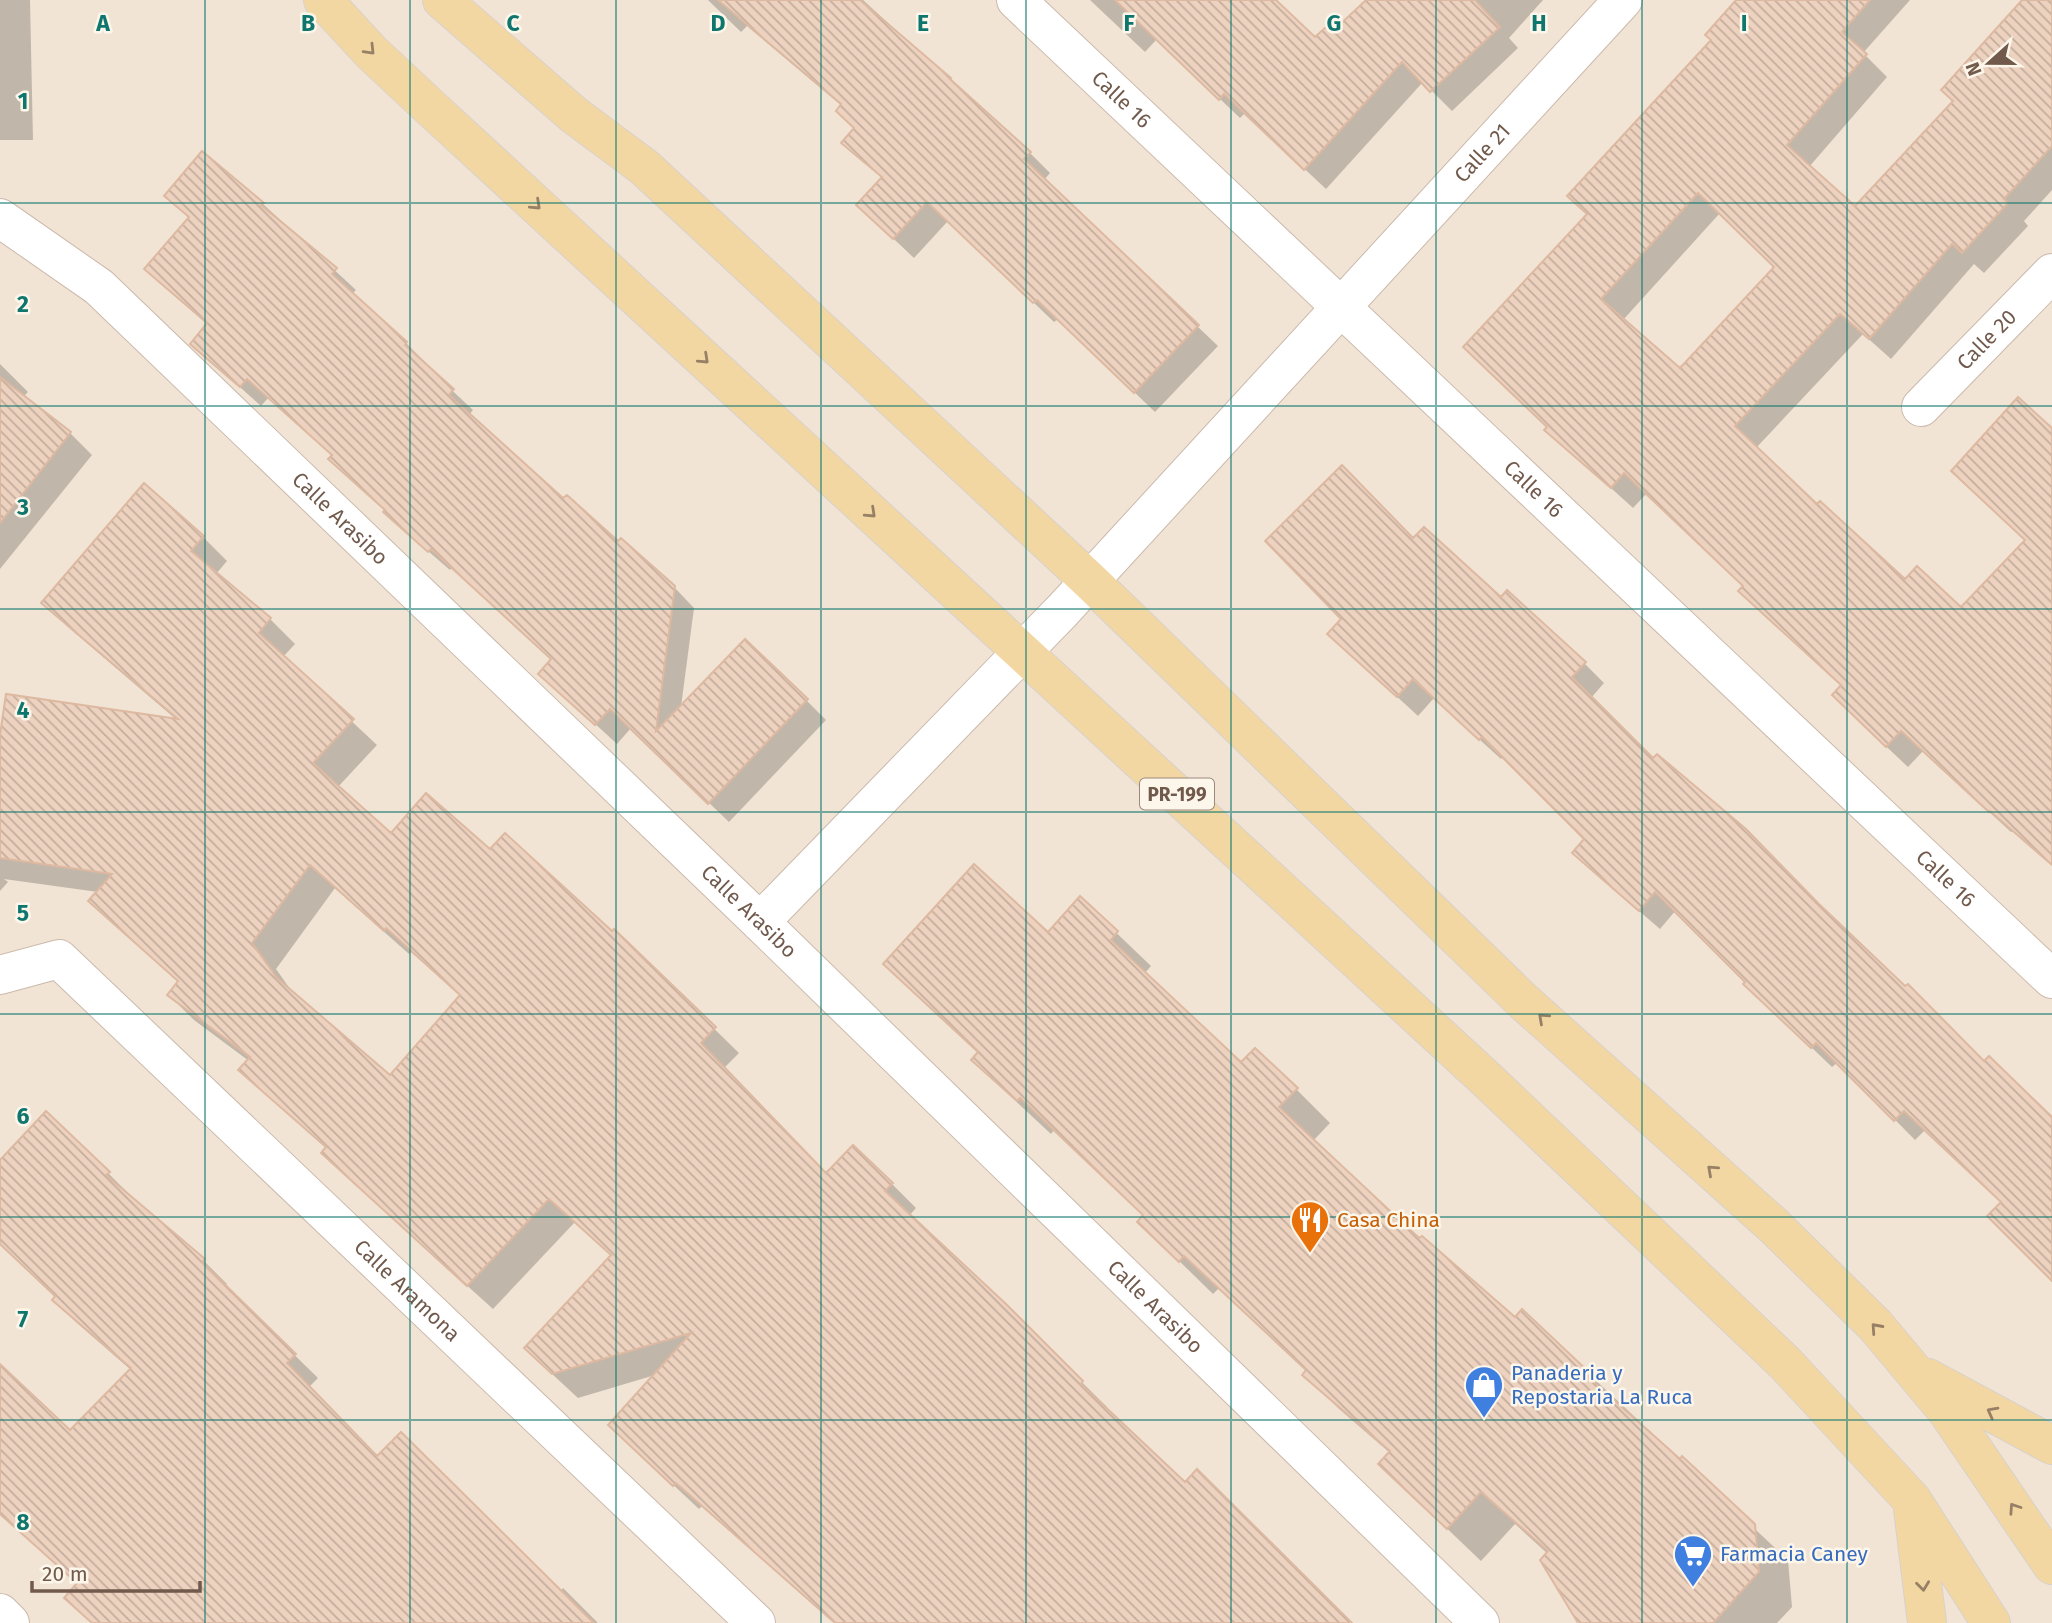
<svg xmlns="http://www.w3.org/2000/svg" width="2052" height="1623" viewBox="0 0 2052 1623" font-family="'Fira Sans',sans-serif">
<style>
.residential{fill:#f1e4d4}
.shadow{fill:#0003;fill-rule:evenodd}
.building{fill:url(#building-back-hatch);stroke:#deb9a1;stroke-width:2;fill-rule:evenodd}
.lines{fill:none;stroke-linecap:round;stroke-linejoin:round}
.minor-casing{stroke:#cbbaac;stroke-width:40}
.primary-casing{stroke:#d7d1cd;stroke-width:40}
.minor{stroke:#fff;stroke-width:38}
.primary{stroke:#f3d7a3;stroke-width:38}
.oneway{stroke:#988066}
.grid{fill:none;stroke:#0f766e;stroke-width:2;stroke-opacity:0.55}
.labels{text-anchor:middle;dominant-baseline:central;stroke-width:5;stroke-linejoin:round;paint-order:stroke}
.shield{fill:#fdf6eb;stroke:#9b897c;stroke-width:2}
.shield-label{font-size:19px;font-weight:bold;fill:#715a4c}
.street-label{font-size:21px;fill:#715a4c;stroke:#fdf6eb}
.food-label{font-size:21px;fill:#c56008;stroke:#fdf6eb;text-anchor:start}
.shop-label{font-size:21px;fill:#366cbe;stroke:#fdf6eb;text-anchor:start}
.grid-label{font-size:23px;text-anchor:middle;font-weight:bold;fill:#0f766e;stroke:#fdf6eb;stroke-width:5;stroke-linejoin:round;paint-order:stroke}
</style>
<defs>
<pattern id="building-back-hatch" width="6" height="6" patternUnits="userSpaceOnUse" patternTransform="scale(1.75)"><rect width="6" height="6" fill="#edd2bf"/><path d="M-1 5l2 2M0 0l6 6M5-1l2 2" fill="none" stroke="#c4ad9d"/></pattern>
</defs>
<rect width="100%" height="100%" fill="#faf2e5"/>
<path class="residential" d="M 0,0 L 2052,0 L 2052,1623 L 0,1623 Z"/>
<path class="shadow" d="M 0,0 L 30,0 L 33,140 L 0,140 Z
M 708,0 L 863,0 L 1030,153 L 1050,173 L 1044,180 L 1218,346 L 1155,412 L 1058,319 L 1054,322 L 948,221 L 914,258 L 879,225 L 883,179 L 844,143 L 856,128 L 842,106 L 747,26 L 741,32 Z
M 1090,0 L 1273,0 L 1315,40 L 1333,34 L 1369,0 L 1543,0 L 1509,38 L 1518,48 L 1452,111 L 1423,82 L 1326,189 L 1245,113 L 1240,118 L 1157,39 L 1145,52 Z
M 1738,0 L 1910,0 L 1863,53 L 1887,77 L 1809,167 L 1855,208 L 1955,102 L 2025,0 L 2052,0 L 2052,190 L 2024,221 L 2028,226 L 1984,273 L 1974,264 L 1891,359 L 1863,334 L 1756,448 L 1817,507 L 1905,581 L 1961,609 L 2027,540 L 2052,431 L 2052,865 L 2013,831 L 2011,832 L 1923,751 L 1908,767 L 1855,717 L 1843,686 L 1745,587 L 1647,493 L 1633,508 L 1547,430 L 1588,214 L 1713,41 ZM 1720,213 L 1776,267 L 1680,370 L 1623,320 Z
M 166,196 L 263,204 L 356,290 L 352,294 L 406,343 L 426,363 L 425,365 L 473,410 L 469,415 L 564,501 L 674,587 L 694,608 L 681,707 L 806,700 L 826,720 L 729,822 L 631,728 L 617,744 L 541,674 L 553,660 L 452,567 L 450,570 L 406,532 L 333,456 L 268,398 L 261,406 L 192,344 L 208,325 L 147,269 L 190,219 Z
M 0,364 L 28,392 L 23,397 L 70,433 L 92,455 L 0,569 Z
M 203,537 L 227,561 L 216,574 L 270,619 L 295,644 L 283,657 L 377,745 L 337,788 L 391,836 L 491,852 L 612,933 L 614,931 L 739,1053 L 724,1068 L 827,1175 L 892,1184 L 916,1208 L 909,1216 L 1005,1306 L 1107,1407 L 1105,1409 L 1185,1484 L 1350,1623 L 834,1623 L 702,1506 L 699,1509 L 635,1449 L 655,1375 L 578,1398 L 551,1373 L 612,1256 L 575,1222 L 493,1309 L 348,1178 L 323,1153 L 327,1149 L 241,1070 L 249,1061 L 194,1020 L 169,995 L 179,982 L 91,901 L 98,892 L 4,879 L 8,882 L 0,891 L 0,747 L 178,721 L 68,627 L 43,603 ZM 335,888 L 409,954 L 411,952 L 461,996 L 390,1077 L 295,996 L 276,969 Z
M 1414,540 L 1501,599 L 1584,663 L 1604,683 L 1591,698 L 1653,761 L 2052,1137 L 2052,1279 L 2002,1202 L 1925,1130 L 1915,1140 L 1838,1062 L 1832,1067 L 1766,1004 L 1748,982 L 1676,910 L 1660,929 L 1595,873 L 1586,839 L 1503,756 L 1501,759 L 1434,698 L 1418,716 L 1329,634 Z
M 1080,898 L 1151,966 L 1144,974 L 1241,1065 L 1296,1089 L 1330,1123 L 1313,1141 L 1420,1241 L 1515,1319 L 1590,1375 L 1788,1560 L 1792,1607 L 1777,1623 L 1580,1623 L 1548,1554 L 1515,1524 L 1481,1561 L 1414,1497 L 1390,1453 L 1338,1408 L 1305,1374 L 1307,1371 L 1219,1288 L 1213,1294 L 1173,1255 L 1145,1216 L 1054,1130 L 1051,1134 L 1007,1093 L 973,1060 L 979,1053 L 885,964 L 1048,934 Z
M 0,1162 L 108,1173 L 131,1196 L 130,1198 L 204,1261 L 227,1284 L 224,1286 L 318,1378 L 309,1387 L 378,1458 L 560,1592 L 563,1588 L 598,1623 L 92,1623 L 66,1598 L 78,1584 L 0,1515 L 0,1366 L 70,1432 L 131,1370 L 77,1323 L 54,1300 L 57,1297 L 0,1243 Z"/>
<path class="building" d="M 718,0 L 860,0 L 951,78 L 950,79 L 1031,152 L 1024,159 L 1199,325 L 1134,393 L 1037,300 L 1033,303 L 927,202 L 893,239 L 856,205 L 882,177 L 841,143 L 854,128 L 836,111 L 841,104 Z
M 1115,0 L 1276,0 L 1315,37 L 1327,26 L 1333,31 L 1366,0 L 1475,0 L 1500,27 L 1430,92 L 1402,62 L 1304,170 L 1224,94 L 1219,100 Z
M 1736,0 L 1870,0 L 1842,32 L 1867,54 L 1787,145 L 1855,206 L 1953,101 L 1941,90 L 2022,0 L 2052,0 L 2052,146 L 2004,199 L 2008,203 L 1962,253 L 1952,244 L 1869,339 L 1840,314 L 1735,426 L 1817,504 L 1820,501 L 1905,579 L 1917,566 L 1961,607 L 2025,540 L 1951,471 L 2018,397 L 2052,428 L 2052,865 L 1990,811 L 1989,812 L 1901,731 L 1886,747 L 1832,695 L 1841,685 L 1738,591 L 1743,586 L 1624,473 L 1611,488 L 1544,430 L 1547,427 L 1463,347 L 1587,214 L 1567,196 L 1711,40 L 1705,35 ZM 1698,193 L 1774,267 L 1680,368 L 1601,299 Z
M 202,151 L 264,203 L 261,205 L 337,268 L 332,274 L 407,342 L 405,345 L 454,389 L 449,395 L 563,498 L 567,495 L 618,541 L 621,538 L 675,586 L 656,731 L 745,639 L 808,699 L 708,804 L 610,709 L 595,725 L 538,674 L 551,659 L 431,549 L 428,552 L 383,512 L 385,510 L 328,459 L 332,455 L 247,379 L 240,387 L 190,344 L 207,323 L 144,269 L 189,217 L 164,196 Z
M 0,377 L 71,432 L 0,523 Z
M 1342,465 L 1413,538 L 1424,527 L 1501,597 L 1507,590 L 1586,662 L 1572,677 L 1653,758 L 1657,754 L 1746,829 L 1819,904 L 1905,986 L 1908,984 L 1984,1061 L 1989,1056 L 2052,1117 L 2052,1281 L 1987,1216 L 2001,1202 L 1904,1111 L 1894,1121 L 1816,1043 L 1811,1048 L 1743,984 L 1745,982 L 1655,892 L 1639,911 L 1572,853 L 1584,839 L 1482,737 L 1479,740 L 1413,679 L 1397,697 L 1327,634 L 1341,619 L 1265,541 Z
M 144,483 L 204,536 L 191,551 L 271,618 L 259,633 L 354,719 L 313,763 L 391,833 L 426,793 L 490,849 L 505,833 L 612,931 L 614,929 L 716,1027 L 701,1043 L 826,1173 L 853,1145 L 893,1183 L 885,1191 L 1006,1304 L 1083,1381 L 1081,1384 L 1185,1482 L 1197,1469 L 1352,1623 L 835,1623 L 676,1483 L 673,1486 L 608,1425 L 691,1333 L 552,1374 L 524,1348 L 611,1255 L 549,1199 L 467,1286 L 321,1153 L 326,1147 L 238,1070 L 250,1057 L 167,995 L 178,981 L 88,901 L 112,874 L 0,858 L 0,735 L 6,694 L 178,719 L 41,603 ZM 310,865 L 384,931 L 386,928 L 460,995 L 390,1075 L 277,978 L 252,943 Z
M 974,864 L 1048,932 L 1080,896 L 1118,931 L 1111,940 L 1241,1062 L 1255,1048 L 1298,1088 L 1279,1107 L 1419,1238 L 1422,1236 L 1515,1317 L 1522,1309 L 1591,1374 L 1588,1377 L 1680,1459 L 1682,1456 L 1755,1524 L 1759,1572 L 1713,1623 L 1578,1623 L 1540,1560 L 1548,1551 L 1481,1492 L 1447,1529 L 1378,1464 L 1390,1451 L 1302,1375 L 1306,1370 L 1184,1256 L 1179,1262 L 1137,1222 L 1143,1215 L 1020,1098 L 1017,1101 L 971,1060 L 978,1052 L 883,964 Z
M 46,1111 L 110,1172 L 106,1175 L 205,1259 L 202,1262 L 296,1354 L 287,1363 L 377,1456 L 401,1432 L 594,1623 L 92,1623 L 64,1598 L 77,1583 L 0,1514 L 0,1364 L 70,1430 L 131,1368 L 52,1300 L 55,1296 L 0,1244 L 0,1160 Z"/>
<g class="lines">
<g class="minor-casing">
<g id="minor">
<path id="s1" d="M 1016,0 L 2052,979"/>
<path id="s2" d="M 0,218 L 99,287 L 760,922 L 1480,1623"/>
<path id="s3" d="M 1921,407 L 2052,273"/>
<path id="s4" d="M 760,922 L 1063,610 L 1623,0"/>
<path id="s5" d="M 0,975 L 59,959 L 756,1623"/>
<path d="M 0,1613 L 10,1623"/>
</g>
</g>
<g class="primary-casing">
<path id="primary" d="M 323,0 L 371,52 L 432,109 L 1485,1078 L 1785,1363 L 1912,1500 L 1991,1623
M 442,0 L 574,115 L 644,167 L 1090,581 L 1524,1002 L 1774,1226 L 1875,1325 L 1947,1411 L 2052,1565
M 1928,1378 L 2052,1445
M 1913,1509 L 1927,1623"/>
</g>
<use href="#minor" class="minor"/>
<use href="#primary" class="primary"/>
</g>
<defs><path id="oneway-chevron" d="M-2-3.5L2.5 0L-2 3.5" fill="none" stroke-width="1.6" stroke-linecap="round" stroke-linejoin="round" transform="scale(1.75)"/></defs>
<g class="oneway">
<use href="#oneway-chevron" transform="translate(370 50) rotate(46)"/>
<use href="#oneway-chevron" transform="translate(536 205) rotate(43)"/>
<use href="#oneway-chevron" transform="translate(704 359) rotate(43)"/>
<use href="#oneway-chevron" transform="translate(871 513) rotate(43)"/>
<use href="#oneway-chevron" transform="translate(1543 1018) rotate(-138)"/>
<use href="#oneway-chevron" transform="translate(1712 1170) rotate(-138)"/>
<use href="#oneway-chevron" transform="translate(1876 1328) rotate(-132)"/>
<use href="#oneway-chevron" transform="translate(1992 1412) rotate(-152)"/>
<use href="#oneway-chevron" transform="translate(2014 1508) rotate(-124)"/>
<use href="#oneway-chevron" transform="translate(1923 1586) rotate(83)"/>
</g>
<path class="grid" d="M 205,0 L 205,1623M 410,0 L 410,1623M 616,0 L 616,1623M 821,0 L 821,1623M 1026,0 L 1026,1623M 1231,0 L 1231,1623M 1436,0 L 1436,1623M 1642,0 L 1642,1623M 1847,0 L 1847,1623M 0,203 L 2052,203M 0,406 L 2052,406M 0,609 L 2052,609M 0,812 L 2052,812M 0,1014 L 2052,1014M 0,1217 L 2052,1217M 0,1420 L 2052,1420"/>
<defs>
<g id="restaurant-pin" transform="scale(2.0125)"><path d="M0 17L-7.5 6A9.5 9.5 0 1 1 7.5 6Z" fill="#e8710a" stroke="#fdf6eb"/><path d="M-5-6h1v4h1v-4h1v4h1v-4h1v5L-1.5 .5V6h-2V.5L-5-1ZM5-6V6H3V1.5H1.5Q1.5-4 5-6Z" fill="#fff"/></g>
<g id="shop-pin" transform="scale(2.0125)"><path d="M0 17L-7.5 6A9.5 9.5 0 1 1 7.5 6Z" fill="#3f7fe0" stroke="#fdf6eb"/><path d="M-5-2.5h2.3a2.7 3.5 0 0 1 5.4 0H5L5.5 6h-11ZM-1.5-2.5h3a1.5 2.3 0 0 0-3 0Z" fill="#fff"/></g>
<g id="supermarket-pin" transform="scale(2.0125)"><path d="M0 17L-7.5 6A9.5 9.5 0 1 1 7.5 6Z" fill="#3f7fe0" stroke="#fdf6eb"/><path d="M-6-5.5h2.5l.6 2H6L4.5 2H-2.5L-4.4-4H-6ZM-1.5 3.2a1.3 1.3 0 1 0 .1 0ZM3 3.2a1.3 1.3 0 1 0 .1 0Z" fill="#fff"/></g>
</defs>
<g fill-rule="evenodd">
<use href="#restaurant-pin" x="1310" y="1220"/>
<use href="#shop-pin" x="1484" y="1385"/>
<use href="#supermarket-pin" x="1693" y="1554"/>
</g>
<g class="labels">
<rect class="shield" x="1140" y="778.5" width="74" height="31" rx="5"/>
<g class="shield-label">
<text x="1177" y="794">PR-199</text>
</g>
<g class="street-label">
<text stroke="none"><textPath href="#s1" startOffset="145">Calle 16</textPath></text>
<text stroke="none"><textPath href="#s4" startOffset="1055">Calle 21</textPath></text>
<text stroke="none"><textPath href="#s3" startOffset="94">Calle 20</textPath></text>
<text stroke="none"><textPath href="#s1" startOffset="712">Calle 16</textPath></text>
<text stroke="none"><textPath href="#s2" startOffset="455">Calle Arasibo</textPath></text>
<text stroke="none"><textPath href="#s1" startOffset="1279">Calle 16</textPath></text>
<text stroke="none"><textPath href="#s2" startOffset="1022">Calle Arasibo</textPath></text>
<text stroke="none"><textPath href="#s5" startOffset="542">Calle Aramona</textPath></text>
<text stroke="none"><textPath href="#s2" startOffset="1589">Calle Arasibo</textPath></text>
</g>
<g class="food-label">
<text x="1337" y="1220">Casa China</text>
</g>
<g class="shop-label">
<text x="1511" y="1373">Panaderia y<tspan x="1511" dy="24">Repostaria La Ruca</tspan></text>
<text x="1720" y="1554">Farmacia Caney</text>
</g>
</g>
<g class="grid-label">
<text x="103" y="31">A</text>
<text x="308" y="31">B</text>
<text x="513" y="31">C</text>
<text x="718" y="31">D</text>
<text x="923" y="31">E</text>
<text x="1129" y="31">F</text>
<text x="1334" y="31">G</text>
<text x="1539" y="31">H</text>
<text x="1744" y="31">I</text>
<text x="23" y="109">1</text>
<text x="23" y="312">2</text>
<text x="23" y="515">3</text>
<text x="23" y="718">4</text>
<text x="23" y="921">5</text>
<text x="23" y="1124">6</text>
<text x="23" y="1327">7</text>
<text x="23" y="1530">8</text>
</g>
<g transform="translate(1989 63) rotate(249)" stroke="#fdf6eb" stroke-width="5" paint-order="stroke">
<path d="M0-5L12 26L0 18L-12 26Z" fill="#715a4c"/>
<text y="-10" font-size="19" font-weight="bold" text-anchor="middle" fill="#715a4c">N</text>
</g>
<path d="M32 1581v10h168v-10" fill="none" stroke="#715a4c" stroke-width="3.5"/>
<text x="42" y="1581" font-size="21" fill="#715a4c" stroke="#fdf6eb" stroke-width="5" paint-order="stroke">20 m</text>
</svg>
